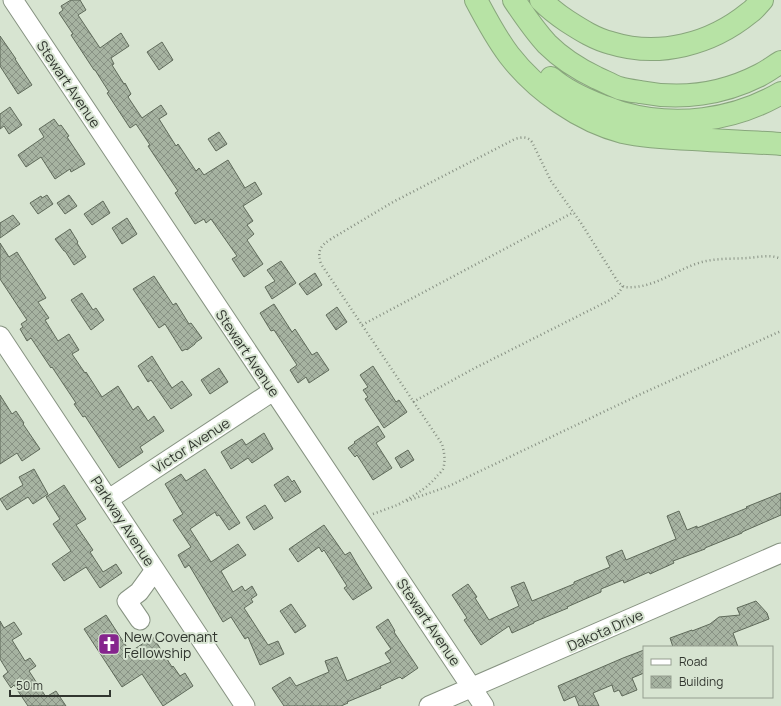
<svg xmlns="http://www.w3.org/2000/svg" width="781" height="706" viewBox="0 0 781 706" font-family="Manrope,sans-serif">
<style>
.building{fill:url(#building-cross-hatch);stroke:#5f6a5a}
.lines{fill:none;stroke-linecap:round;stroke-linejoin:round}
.minor-casing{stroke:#879382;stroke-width:21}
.highway-casing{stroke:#88a67c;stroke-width:24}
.path{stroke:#879083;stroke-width:2.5;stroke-dasharray:1 3;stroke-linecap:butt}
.minor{stroke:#fff;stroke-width:19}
.highway{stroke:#b7e3a5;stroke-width:22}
.labels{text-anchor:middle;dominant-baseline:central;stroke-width:4;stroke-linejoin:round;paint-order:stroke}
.street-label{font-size:14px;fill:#31362f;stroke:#d7e4d1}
.poi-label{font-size:14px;fill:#31362f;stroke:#d7e4d1;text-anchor:start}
</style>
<defs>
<pattern id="building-cross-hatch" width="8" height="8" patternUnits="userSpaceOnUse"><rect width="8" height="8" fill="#a6b3a1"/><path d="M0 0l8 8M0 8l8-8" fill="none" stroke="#889284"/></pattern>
</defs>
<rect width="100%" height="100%" fill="#d7e4d1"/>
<path class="building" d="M 71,0 L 80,0 L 86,10 L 78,15 L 100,48 L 121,33 L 129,46 L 111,58 L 114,64 L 112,65 L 124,84 L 125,83 L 131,94 L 128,97 L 142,118 L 161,105 L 167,114 L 159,119 L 176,146 L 178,144 L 196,171 L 199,168 L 204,175 L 228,160 L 245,188 L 255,182 L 262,194 L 243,206 L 253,221 L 247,225 L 254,234 L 247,240 L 263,264 L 244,277 L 232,259 L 237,256 L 211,219 L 206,223 L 204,219 L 195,224 L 175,193 L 178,191 L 148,146 L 150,145 L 136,124 L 130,128 L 107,93 L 109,92 L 95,70 L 94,70 L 71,35 L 73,34 L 59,13 L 63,10 L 61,6 Z
M 0,36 L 16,59 L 15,59 L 32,85 L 18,94 L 0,66 Z
M 162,42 L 173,60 L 159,70 L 147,52 Z
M 10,107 L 22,125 L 9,134 L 4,126 L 0,129 L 0,114 Z
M 54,119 L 59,126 L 61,125 L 69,136 L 67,137 L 85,164 L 71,172 L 70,169 L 55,179 L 41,157 L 26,167 L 18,155 L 44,137 L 39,129 Z
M 219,132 L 227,144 L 216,151 L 208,139 Z
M 47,195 L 53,204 L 38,214 L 30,203 L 41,196 L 42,198 Z
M 69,195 L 77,206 L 65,214 L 57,203 Z
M 103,201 L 110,213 L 92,225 L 84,214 Z
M 13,215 L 20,224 L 0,238 L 0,223 Z
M 127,218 L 137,234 L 122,244 L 112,228 Z
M 70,229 L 78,242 L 77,243 L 86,257 L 74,265 L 65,251 L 64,251 L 55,239 Z
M 0,243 L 9,257 L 17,252 L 46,298 L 38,302 L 49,318 L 45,320 L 58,341 L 69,334 L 79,350 L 72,354 L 85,373 L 86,372 L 102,397 L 118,386 L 133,410 L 138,406 L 148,421 L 154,416 L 164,431 L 140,447 L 143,452 L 119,468 L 85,416 L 83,417 L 74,404 L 76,403 L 52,367 L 51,368 L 31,338 L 27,341 L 20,329 L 23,327 L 21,324 L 27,320 L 0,279 Z
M 281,261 L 296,283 L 272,299 L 265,287 L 275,281 L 267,270 Z
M 315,273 L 322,285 L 307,295 L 299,284 Z
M 154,276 L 173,305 L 176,303 L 189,324 L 191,323 L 202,338 L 195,343 L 195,344 L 187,350 L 186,349 L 182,351 L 165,324 L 159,328 L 133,289 Z
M 82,293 L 93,310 L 96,308 L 104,320 L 91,330 L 71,300 Z
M 274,304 L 292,332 L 295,329 L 312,355 L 317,352 L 329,370 L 309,383 L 306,377 L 298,383 L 290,370 L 297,365 L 274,330 L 271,331 L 260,313 Z
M 337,307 L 347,322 L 336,330 L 326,315 Z
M 152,356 L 172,388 L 182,381 L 192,395 L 171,409 L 151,380 L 148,382 L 138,366 Z
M 373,366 L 396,402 L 399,400 L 407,412 L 384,428 L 365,399 L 368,397 L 363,390 L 368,387 L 360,375 Z
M 219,368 L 228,382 L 210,394 L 201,380 Z
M 0,395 L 12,414 L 16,411 L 24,423 L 23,424 L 40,449 L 22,461 L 17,453 L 0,464 Z
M 378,426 L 385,437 L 376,443 L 392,468 L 373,480 L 357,455 L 355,457 L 348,448 L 355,443 L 354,442 Z
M 264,433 L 273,449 L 252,463 L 248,458 L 231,469 L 221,452 L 242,439 L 246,445 Z
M 408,450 L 414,460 L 401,468 L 395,458 Z
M 34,469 L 48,494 L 33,504 L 28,497 L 7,510 L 0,499 L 23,485 L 19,477 Z
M 205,469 L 240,523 L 229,530 L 219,515 L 217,516 L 215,512 L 190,529 L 211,562 L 238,544 L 246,555 L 221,571 L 233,592 L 242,586 L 245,591 L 252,586 L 257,595 L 251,599 L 253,602 L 244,608 L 268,645 L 278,641 L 284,654 L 260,665 L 248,637 L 245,639 L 231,617 L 223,622 L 189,565 L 185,568 L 178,555 L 191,547 L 173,520 L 183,514 L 165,484 L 181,474 L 186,481 Z
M 288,476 L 292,482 L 294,480 L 301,492 L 285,502 L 274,485 Z
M 64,485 L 86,519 L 76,525 L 93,550 L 90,552 L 103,572 L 116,564 L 122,573 L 100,588 L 86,567 L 64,581 L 52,564 L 71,551 L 53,524 L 60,519 L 46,497 Z
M 781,493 L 781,515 L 742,532 L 742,533 L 705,548 L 705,549 L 673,561 L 674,563 L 650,574 L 649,572 L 624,583 L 623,580 L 601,589 L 601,592 L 567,607 L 568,608 L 534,622 L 534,623 L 512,633 L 509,626 L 481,645 L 464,620 L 467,618 L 452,595 L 468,584 L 477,597 L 475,598 L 489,620 L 519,606 L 511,587 L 524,582 L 532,601 L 574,584 L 574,582 L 610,567 L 606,557 L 622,550 L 626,560 L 676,539 L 667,516 L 679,511 L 687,530 L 697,526 L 697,528 L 747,508 L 746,507 Z
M 265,505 L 273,518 L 254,530 L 246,517 Z
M 324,525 L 345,555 L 350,552 L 357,564 L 372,588 L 353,600 L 344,588 L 347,586 L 324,550 L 322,552 L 319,547 L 298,562 L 289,549 Z
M 756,601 L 767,613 L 769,619 L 733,633 L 738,647 L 673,647 L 670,638 L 692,630 L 692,631 L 710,624 L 719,617 L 740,615 L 737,608 Z
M 291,604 L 306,626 L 295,633 L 280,611 Z
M 106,615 L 130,652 L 153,637 L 172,667 L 173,666 L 180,676 L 185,673 L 193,686 L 163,706 L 142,674 L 122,687 L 84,629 Z
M 388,619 L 395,631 L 394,632 L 418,668 L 402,679 L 400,677 L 380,686 L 381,688 L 347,702 L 348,703 L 341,706 L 284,706 L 272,688 L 290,677 L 296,686 L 329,672 L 325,661 L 337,657 L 347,681 L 391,662 L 385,653 L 391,649 L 376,627 Z
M 0,621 L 4,628 L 14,622 L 22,634 L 12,640 L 25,661 L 30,658 L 36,666 L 29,671 L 46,697 L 56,691 L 66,706 L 28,706 L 14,685 L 11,688 L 3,676 L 8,672 L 0,659 Z
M 644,650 L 644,673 L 632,678 L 637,690 L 622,696 L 619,690 L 614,692 L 612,685 L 593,693 L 599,706 L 579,706 L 575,696 L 564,701 L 558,686 L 623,658 Z"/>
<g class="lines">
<g class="minor-casing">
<path id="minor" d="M 13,0 L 484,706
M 0,336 L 245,706
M 109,499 L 273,391
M 140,620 L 127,601 L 139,592 L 155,570
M 429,706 L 781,553"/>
</g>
<g class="highway-casing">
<path id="highway" d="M 476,0 C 486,19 496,38 509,55 C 536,90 580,121 623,132 C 646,137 670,138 693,139 C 722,141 752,142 781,144
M 514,0 C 524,15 534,30 547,44 C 561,58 578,69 597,78 C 604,81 611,85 619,88 C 625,90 633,91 640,92 C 681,100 723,94 760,75 C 768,71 774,66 781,62
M 541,0 C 549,8 558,15 567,21 C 581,30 595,39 611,43 C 659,58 711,44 749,13 C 754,10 758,4 762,0
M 551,78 C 566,91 584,99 602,106 C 609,108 615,111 622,113 C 675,128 733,121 781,93"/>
</g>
<path class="path" d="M 362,325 L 574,212
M 413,402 L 473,369 L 610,300 L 618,294 L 623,286
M 407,501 L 449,486 L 643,393 L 781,331
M 399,504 C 413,496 427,489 437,476 C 439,474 442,471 443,469 C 446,460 444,452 442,444 L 321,264 C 317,251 320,246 331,239 L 393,202 L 515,139 C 522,137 527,136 532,142 L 551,181 L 581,223 L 618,282 L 624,287 C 653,290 676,269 702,262 C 717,258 733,259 748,258 C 759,257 771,254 781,259
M 373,514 L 400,504"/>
<use href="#minor" class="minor"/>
<use href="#highway" class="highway"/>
</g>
<defs>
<g id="church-square" transform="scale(1.15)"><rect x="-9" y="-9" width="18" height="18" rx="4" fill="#85248d" stroke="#d7e4d1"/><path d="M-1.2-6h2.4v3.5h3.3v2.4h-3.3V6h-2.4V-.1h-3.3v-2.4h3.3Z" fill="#fff"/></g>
</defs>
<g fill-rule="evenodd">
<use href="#church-square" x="109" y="644"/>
</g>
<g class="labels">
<g class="street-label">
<text transform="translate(69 84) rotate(56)">Stewart Avenue</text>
<text transform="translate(248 353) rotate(56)">Stewart Avenue</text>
<text transform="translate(191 445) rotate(-33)">Victor Avenue</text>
<text transform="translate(123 521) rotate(57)">Parkway Avenue</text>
<text transform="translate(429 622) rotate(56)">Stewart Avenue</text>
<text transform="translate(605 630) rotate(-24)">Dakota Drive</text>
</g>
<g class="poi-label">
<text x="124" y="636">New Covenant<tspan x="124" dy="16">Fellowship</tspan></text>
</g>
</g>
<rect x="643" y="646" width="130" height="52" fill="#d7e4d1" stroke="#959e90"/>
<rect x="651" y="659" width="20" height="6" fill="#ffffff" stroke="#959e90"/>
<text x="679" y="666" font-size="12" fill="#31362f">Road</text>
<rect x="651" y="676" width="20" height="12" fill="url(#building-cross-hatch)" stroke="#959e90"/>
<text x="679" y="686" font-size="12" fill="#31362f">Building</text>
<path d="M10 690v6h100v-6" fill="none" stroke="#31362f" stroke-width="2"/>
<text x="16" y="690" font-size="12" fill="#31362f" stroke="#d7e4d1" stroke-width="3" paint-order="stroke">50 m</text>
</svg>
